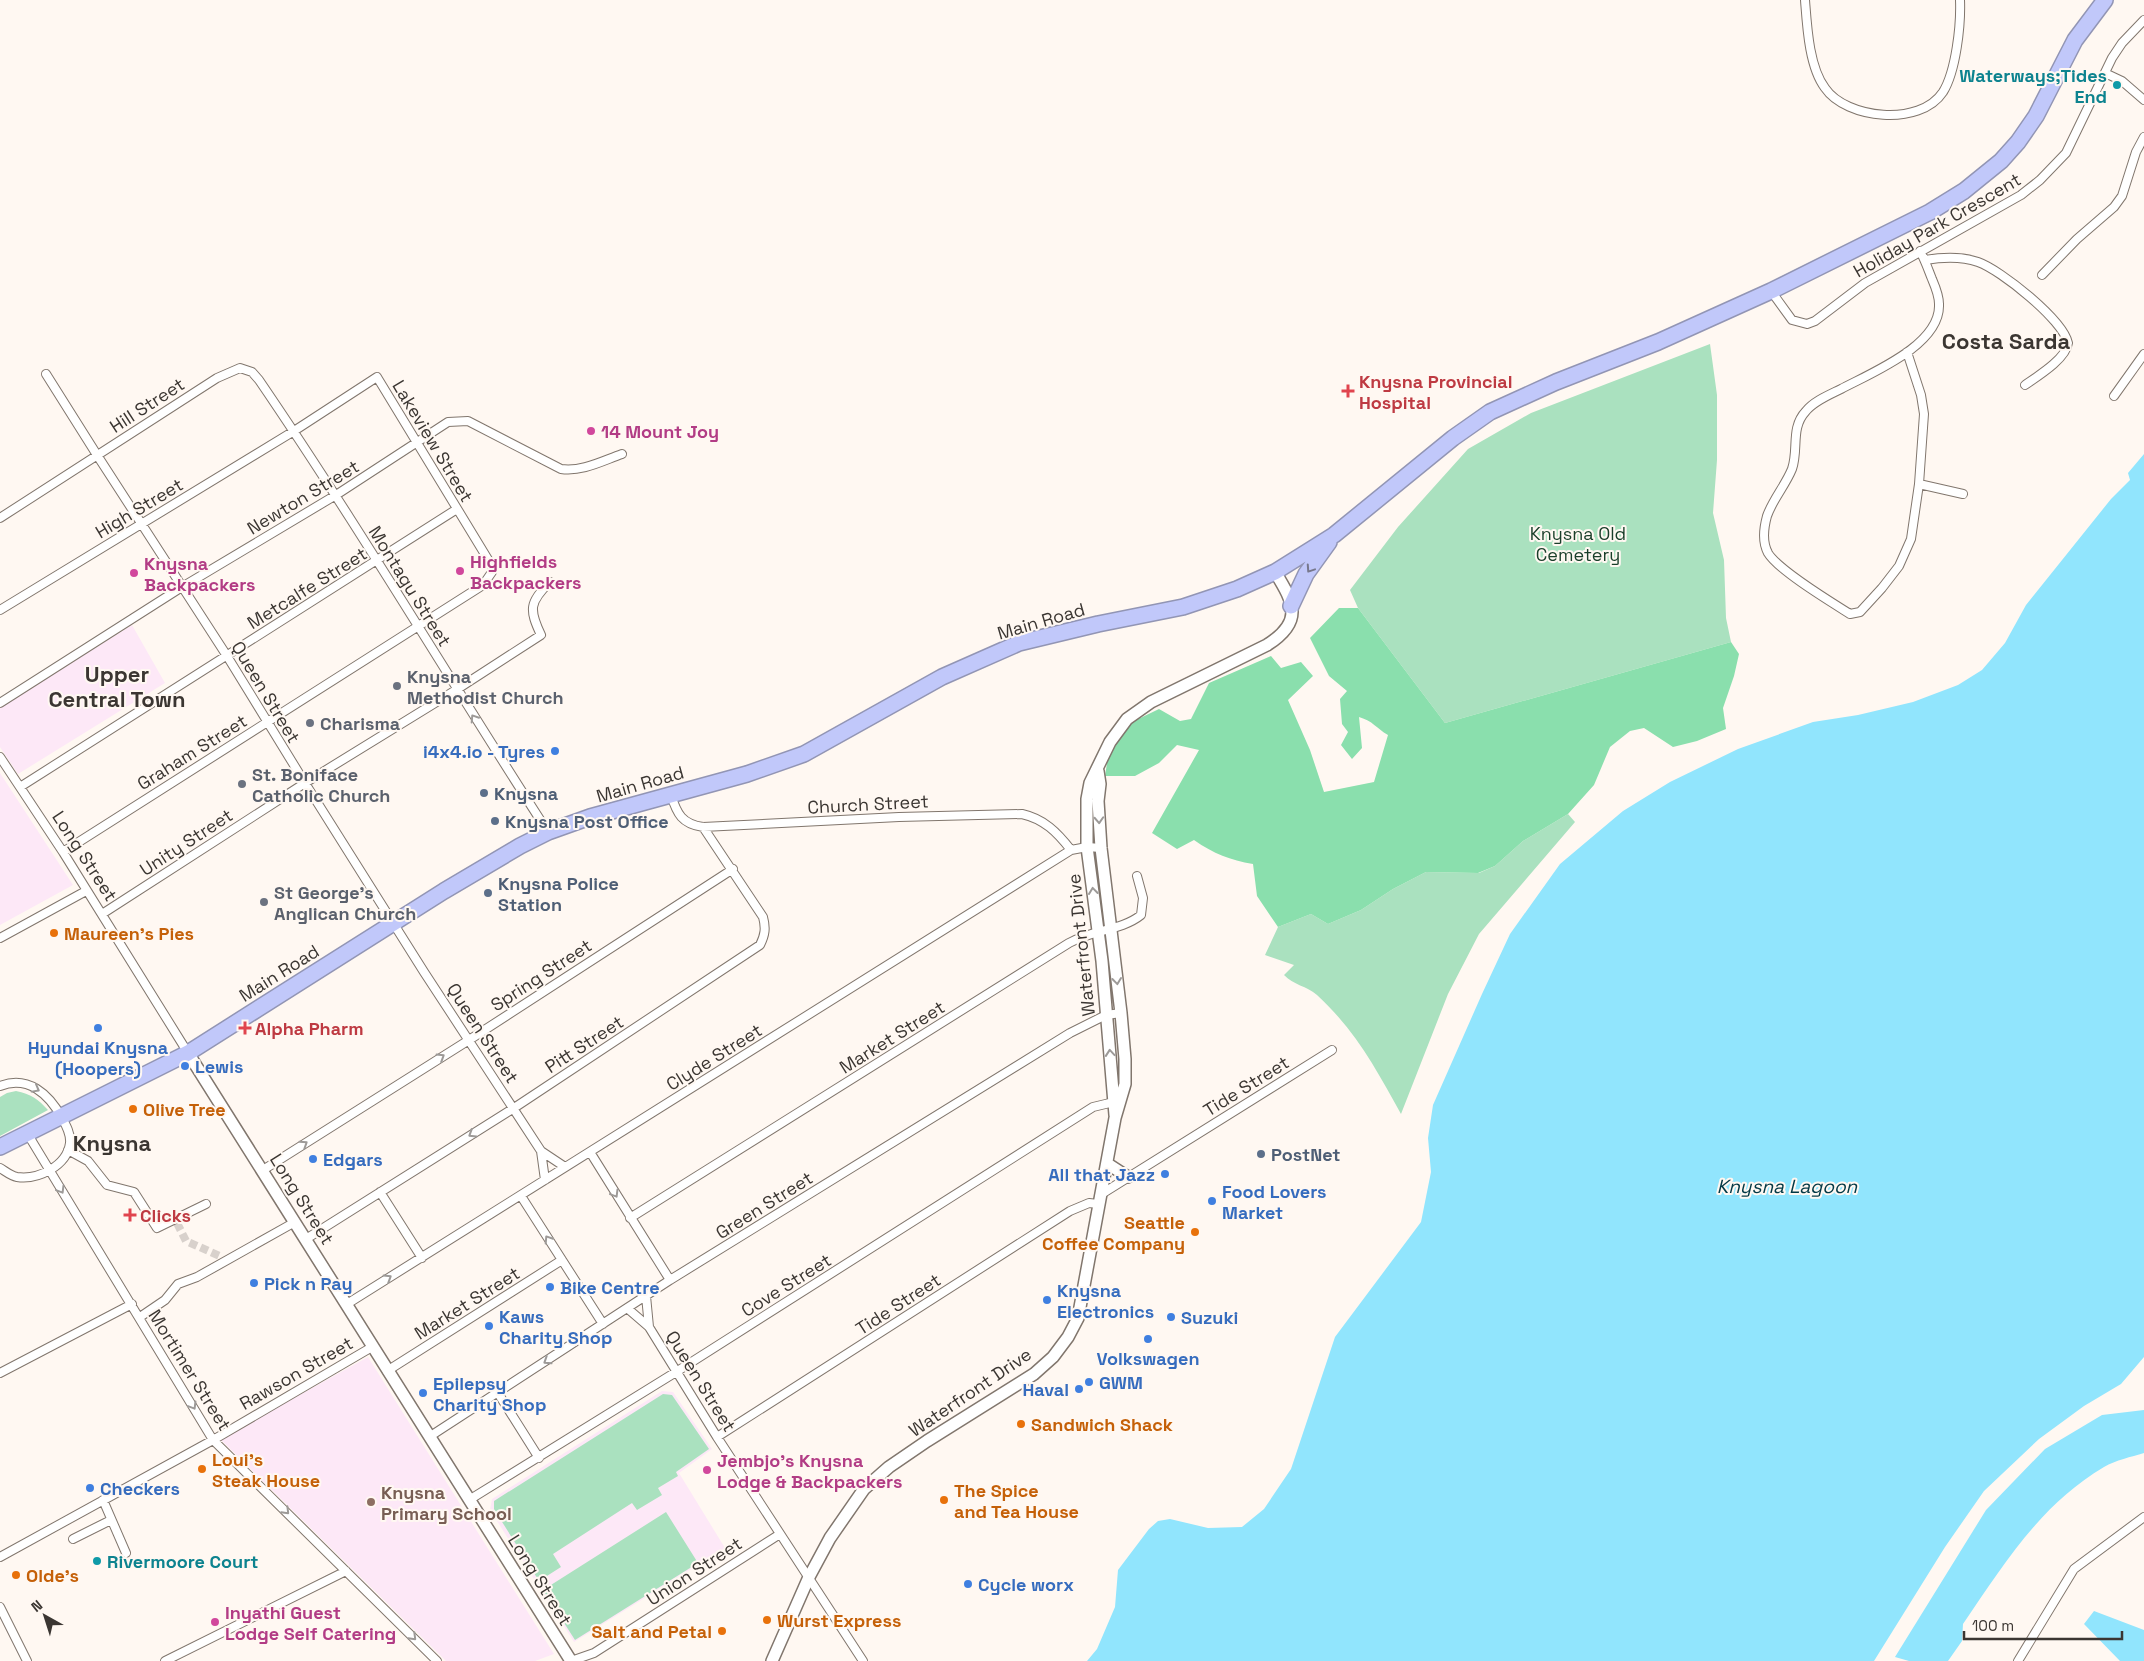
<svg xmlns="http://www.w3.org/2000/svg" width="2144" height="1661" viewBox="0 0 2144 1661" font-family="'Space Grotesk',sans-serif">
<style>
.education{fill:#fde8f7}
.green{fill:#aae1bf}
.forest{fill:#8adfad}
.water{fill:#91e5fd}
.lines{fill:none;stroke-linecap:round;stroke-linejoin:round}
.street-tunnel{stroke:#d8d1cc;stroke-width:8;stroke-dasharray:8 4;stroke-linecap:butt}
.street-casing{stroke:#81766d;stroke-width:10}
.secondary-casing{stroke:#81766d;stroke-width:14}
.highway-casing{stroke:#9295b4;stroke-width:18}
.street{stroke:#fff;stroke-width:8}
.secondary{stroke:#fff;stroke-width:11}
.highway{stroke:#c1c8fa;stroke-width:15}
.oneway{stroke:#77788c}
.oneway2{stroke:#9d9a98}
.culture-dot{fill:#0f9aa8;stroke:#fff8f2;stroke-width:2}
.health-dot{fill:#e0444e;stroke:#fff8f2;stroke-width:2}
.hotel-dot{fill:#d1479c;stroke:#fff8f2;stroke-width:2}
.worship-dot{fill:#6b7280;stroke:#fff8f2;stroke-width:2}
.shop-dot{fill:#3f7fe0;stroke:#fff8f2;stroke-width:2}
.service-dot{fill:#5c6f8a;stroke:#fff8f2;stroke-width:2}
.food-dot{fill:#e8710a;stroke:#fff8f2;stroke-width:2}
.education-dot{fill:#8d6e63;stroke:#fff8f2;stroke-width:2}
.labels{text-anchor:middle;dominant-baseline:central;stroke-width:4;stroke-linejoin:round;paint-order:stroke}
.culture-label{font-size:18px;font-weight:bold;fill:#0d838f;stroke:#fff8f2;text-anchor:end}
.street-label{font-size:18px;fill:#3b3632;stroke:#fff8f2}
.health-label{font-size:18px;font-weight:bold;fill:#be3a42;stroke:#fff8f2;text-anchor:start}
.hotel-label{font-size:18px;font-weight:bold;fill:#b23c85;stroke:#fff8f2;text-anchor:start}
.park-label{font-size:18px;fill:#193e29;stroke:#fff8f2}
.worship-label{font-size:18px;font-weight:bold;fill:#5b616d;stroke:#fff8f2;text-anchor:start}
.shop-label{font-size:18px;font-weight:bold;fill:#366cbe;stroke:#fff8f2;text-anchor:start}
.service-label{font-size:18px;font-weight:bold;fill:#4e5e75;stroke:#fff8f2;text-anchor:start}
.food-label{font-size:18px;font-weight:bold;fill:#c56008;stroke:#fff8f2;text-anchor:start}
.education-label{font-size:18px;font-weight:bold;fill:#785e54;stroke:#fff8f2;text-anchor:start}
.water-label{font-size:19px;font-style:italic;fill:#023845;stroke:#fff8f2}
.district-label{font-size:22px;font-weight:bold;fill:#3b3632;stroke:#fff8f2}
</style>
<rect width="100%" height="100%" fill="#fff8f2"/>
<path class="education" d="M 132,625 L 165,683 L 18,774 L 0,747 L 0,708 Z
M 0,773 L 73,885 L 0,925 Z
M 368,1357 L 554,1654 L 535,1661 L 446,1661 L 220,1439 Z
M 662,1391 L 673,1392 L 712,1449 L 679,1473 L 725,1548 L 574,1642 L 490,1510 L 492,1499 Z"/>
<path class="green" d="M 1710,344 L 1717,395 L 1717,460 L 1713,513 L 1724,560 L 1726,618 L 1731,642 L 1445,723 L 1358,608 L 1350,590 L 1398,527 L 1468,449 L 1531,413 Z
M 1568,814 L 1575,822 L 1479,934 L 1448,994 L 1401,1114 C 1376,1069 1356,1031 1317,995 C 1307,986 1293,985 1284,975 L 1294,965 L 1265,955 L 1278,927 L 1311,914 L 1328,924 L 1361,910 L 1393,889 L 1426,872 L 1479,873 L 1495,866 L 1523,841 Z
M 16,1091 C 31,1094 38,1099 48,1110 L 0,1136 L 0,1097 L 7,1093 Z
M 663,1394 L 672,1395 L 709,1449 L 676,1472 L 678,1476 L 658,1488 L 662,1495 L 637,1510 L 632,1503 L 553,1554 L 561,1567 L 539,1581 L 494,1509 L 494,1501 Z
M 666,1512 L 698,1563 L 575,1640 L 543,1590 Z"/>
<path class="forest" d="M 1339,608 L 1358,608 L 1445,723 L 1731,642 L 1739,654 L 1734,676 L 1723,708 L 1726,729 L 1697,741 L 1673,747 L 1644,728 L 1630,731 L 1610,747 L 1594,785 L 1568,814 L 1523,841 L 1495,866 L 1478,873 L 1426,872 L 1393,889 L 1361,910 L 1328,924 L 1311,914 L 1278,927 L 1257,896 L 1253,864 C 1230,860 1214,854 1194,840 L 1177,849 L 1152,833 L 1199,750 L 1177,745 L 1159,763 L 1135,776 L 1105,776 L 1108,757 L 1130,723 L 1159,709 L 1180,721 L 1191,719 L 1209,683 L 1271,656 L 1281,668 L 1301,662 L 1313,676 L 1288,700 L 1310,750 L 1324,792 L 1374,782 L 1388,735 C 1376,728 1373,721 1359,717 L 1362,748 L 1352,759 L 1341,745 L 1348,732 L 1342,724 L 1340,699 L 1347,691 L 1329,676 L 1310,638 Z"/>
<path class="water" d="M 2144,454 L 2144,1357 L 2121,1384 L 2084,1406 L 2039,1439 L 1984,1491 L 1945,1547 L 1874,1661 L 1087,1661 L 1097,1649 L 1115,1607 L 1118,1570 L 1149,1529 L 1158,1521 L 1170,1519 L 1208,1528 L 1242,1527 L 1264,1509 L 1291,1469 L 1335,1337 L 1421,1222 L 1431,1172 L 1428,1138 L 1433,1105 L 1482,994 L 1510,934 L 1560,864 L 1623,811 L 1670,782 L 1738,749 L 1813,722 L 1858,715 L 1913,702 L 1958,685 L 1982,670 L 2005,643 L 2026,605 L 2111,499 L 2130,480 L 2128,473 Z
M 2144,1410 L 2144,1453 C 2131,1457 2116,1460 2104,1467 C 2040,1505 2004,1564 1963,1624 L 1962,1641 L 1948,1661 L 1909,1661 L 1895,1657 L 1986,1510 L 2045,1449 L 2102,1415 Z
M 2094,1611 L 2144,1630 L 2144,1661 L 2120,1661 L 2084,1624 Z"/>
<g class="lines">
<path class="street-tunnel" d="M 177,1223 L 186,1241 L 222,1257"/>
<g class="street-casing">
<path id="street" d="M 1805,0 C 1807,26 1809,67 1825,88 C 1846,119 1920,127 1943,92 C 1956,71 1961,25 1960,0
M 2105,73 L 2122,81 L 2144,100
M 1925,260 C 1943,257 1961,256 1978,262 C 2001,270 2063,320 2068,343 C 2066,359 2038,376 2025,385
M 2042,275 L 2077,239 L 2114,207 L 2122,196 L 2136,152 L 2144,137
M 1771,291 L 1792,320 L 1807,324 L 1815,321 L 1865,283 L 2021,195 L 2040,180 L 2066,153 L 2112,58 L 2122,43 L 2144,20
M 1907,352 L 1921,395 L 1924,414 L 1919,484 L 1911,539 L 1899,566 L 1882,588 L 1860,612 L 1850,614 C 1831,602 1778,570 1768,553 C 1762,542 1764,527 1767,516 C 1773,499 1785,486 1792,469 C 1799,449 1790,428 1806,411 C 1814,401 1829,395 1841,389 C 1871,373 1941,345 1939,304 C 1939,295 1935,286 1932,279 C 1928,269 1925,260 1920,251
M 46,374 L 97,455 L 227,656 L 305,783 L 424,972 L 541,1151 L 545,1180
M 2114,396 L 2144,354
M 1919,484 L 1963,494
M 0,518 L 217,378 L 240,368 L 252,372 L 259,380 C 360,528 451,682 548,832
M 0,610 L 294,431 L 377,377 L 492,566 L 492,572 L 483,585 L 63,852
M 0,703 L 182,587 L 336,495 L 448,422 L 468,421 L 561,469 C 582,472 602,461 622,454
M 0,757 L 63,852 L 188,1053
M 20,787 L 457,509
M 671,795 C 677,814 682,824 703,827 L 899,817 L 1022,814 C 1044,819 1057,832 1071,850
M 102,914 L 305,783 L 456,690 L 541,635 C 529,610 529,602 550,582
M 0,938 L 86,891
M 0,1086 C 28,1075 49,1094 62,1118 C 66,1125 71,1134 70,1143 C 67,1166 38,1180 17,1177 C 11,1176 5,1171 0,1168
M 27,1133 L 213,1440 L 437,1661
M 68,1150 L 88,1161 L 107,1185 L 134,1192 L 157,1228 L 206,1204
M 541,1151 L 565,1167
M 590,1152 L 670,1280
M 263,1170 L 469,1040 L 733,869
M 380,1192 L 422,1258
M 1100,1195 L 1332,1050
M 521,1196 L 603,1324
M 630,1218 L 1069,943 C 1093,929 1121,931 1141,915 L 1143,898 L 1137,876
M 306,1239 L 514,1108 L 760,945 C 765,935 766,928 763,917 L 703,827
M 646,1296 L 649,1327
M 347,1304 L 1071,850 L 1087,847 L 1101,848
M 627,1308 L 649,1327 L 717,1437 L 863,1661
M 140,1317 L 165,1300 L 178,1284 L 197,1277 L 295,1222
M 387,1371 L 562,1260
M 0,1373 L 132,1304
M 498,1393 L 539,1458
M 429,1437 L 670,1280 L 1070,1033 L 1106,1015 L 1121,1013
M 717,1437 L 1070,1211 L 1089,1203 L 1098,1204
M 103,1500 L 126,1553
M 469,1500 L 676,1372 L 1093,1107 L 1118,1101
M 73,1539 L 111,1520
M 0,1557 L 213,1440 L 372,1347
M 0,1607 L 27,1661
M 165,1661 L 346,1571
M 571,1661 L 594,1653 L 780,1534
M 2018,1661 L 2074,1569 L 2144,1517"/>
</g>
<g class="secondary-casing">
<path id="secondary" d="M 188,1053 L 571,1661
M 1115,1115 L 1102,961 L 1087,847 L 1087,799 L 1090,783 L 1110,742 L 1127,719 L 1151,702 L 1267,645 C 1303,622 1295,604 1275,572
M 1108,1164 L 1128,1177
M 772,1661 L 809,1577 L 830,1538 L 864,1489 L 889,1467 L 927,1441 L 1034,1374 L 1053,1357 L 1068,1337 L 1078,1318 L 1115,1118 L 1125,1084 L 1125,1059 L 1121,1013 L 1101,848 L 1098,801 L 1100,784 L 1098,771"/>
</g>
<g class="highway-casing">
<path id="highway" d="M 1291,606 L 1306,574 L 1329,542
M 0,1147 L 188,1053 L 444,891 L 520,846 L 548,832 L 590,817 L 747,774 L 804,754 L 942,677 L 1019,643 L 1098,624 L 1183,607 L 1237,589 L 1275,572 L 1334,535 L 1453,438 L 1490,412 L 1556,382 L 1658,342 L 1771,291 L 1930,212 L 1964,191 L 2001,161 L 2018,142 L 2036,116 L 2075,40 L 2105,0"/>
</g>
<use href="#street" class="street"/>
<use href="#secondary" class="secondary"/>
<use href="#highway" class="highway"/>
</g>
<defs><path id="oneway-chevron" d="M-2-3.5L2.5 0L-2 3.5" fill="none" stroke-width="1.6" stroke-linecap="round" stroke-linejoin="round" transform="scale(1.25)"/></defs>
<use class="oneway" href="#oneway-chevron" transform="translate(1310 569) rotate(124)"/>
<g class="oneway2">
<use href="#oneway-chevron" transform="translate(474 718) rotate(-123)"/>
<use href="#oneway-chevron" transform="translate(1099 820) rotate(87)"/>
<use href="#oneway-chevron" transform="translate(1093 891) rotate(-97)"/>
<use href="#oneway-chevron" transform="translate(1117 981) rotate(83)"/>
<use href="#oneway-chevron" transform="translate(1110 1053) rotate(-95)"/>
<use href="#oneway-chevron" transform="translate(441 1057) rotate(-32)"/>
<use href="#oneway-chevron" transform="translate(36 1089) rotate(29)"/>
<use href="#oneway-chevron" transform="translate(472 1134) rotate(148)"/>
<use href="#oneway-chevron" transform="translate(304 1144) rotate(-33)"/>
<use href="#oneway-chevron" transform="translate(61 1190) rotate(59)"/>
<use href="#oneway-chevron" transform="translate(615 1194) rotate(59)"/>
<use href="#oneway-chevron" transform="translate(548 1239) rotate(-123)"/>
<use href="#oneway-chevron" transform="translate(388 1278) rotate(-32)"/>
<use href="#oneway-chevron" transform="translate(547 1361) rotate(147)"/>
<use href="#oneway-chevron" transform="translate(193 1406) rotate(59)"/>
<use href="#oneway-chevron" transform="translate(286 1511) rotate(45)"/>
<use href="#oneway-chevron" transform="translate(413 1637) rotate(45)"/>
</g>
<g class="culture-dot">
<circle cx="2117" cy="85" r="5"/>
<circle cx="97" cy="1561" r="5"/>
</g>
<g class="health-dot">
<path d="M1345.5 383.5h5v5h5v5h-5v5h-5v-5h-5v-5h5z"/>
<path d="M242.5 1020.5h5v5h5v5h-5v5h-5v-5h-5v-5h5z"/>
<path d="M127.5 1207.5h5v5h5v5h-5v5h-5v-5h-5v-5h5z"/>
</g>
<g class="hotel-dot">
<circle cx="591" cy="431" r="5"/>
<circle cx="460" cy="571" r="5"/>
<circle cx="134" cy="573" r="5"/>
<circle cx="707" cy="1470" r="5"/>
<circle cx="215" cy="1622" r="5"/>
</g>
<g class="worship-dot">
<circle cx="397" cy="686" r="5"/>
<circle cx="310" cy="723" r="5"/>
<circle cx="242" cy="784" r="5"/>
<circle cx="264" cy="902" r="5"/>
</g>
<g class="shop-dot">
<circle cx="555" cy="751" r="5"/>
<circle cx="98" cy="1028" r="5"/>
<circle cx="185" cy="1066" r="5"/>
<circle cx="313" cy="1159" r="5"/>
<circle cx="1165" cy="1174" r="5"/>
<circle cx="1212" cy="1201" r="5"/>
<circle cx="254" cy="1283" r="5"/>
<circle cx="550" cy="1287" r="5"/>
<circle cx="1047" cy="1300" r="5"/>
<circle cx="1171" cy="1317" r="5"/>
<circle cx="489" cy="1326" r="5"/>
<circle cx="1148" cy="1339" r="5"/>
<circle cx="1089" cy="1382" r="5"/>
<circle cx="1079" cy="1389" r="5"/>
<circle cx="423" cy="1393" r="5"/>
<circle cx="90" cy="1488" r="5"/>
<circle cx="968" cy="1584" r="5"/>
</g>
<g class="service-dot">
<circle cx="484" cy="793" r="5"/>
<circle cx="495" cy="821" r="5"/>
<circle cx="488" cy="893" r="5"/>
<circle cx="1261" cy="1154" r="5"/>
</g>
<g class="food-dot">
<circle cx="54" cy="933" r="5"/>
<circle cx="133" cy="1109" r="5"/>
<circle cx="1195" cy="1232" r="5"/>
<circle cx="1021" cy="1424" r="5"/>
<circle cx="202" cy="1469" r="5"/>
<circle cx="944" cy="1500" r="5"/>
<circle cx="16" cy="1575" r="5"/>
<circle cx="767" cy="1620" r="5"/>
<circle cx="722" cy="1631" r="5"/>
</g>
<circle class="education-dot" cx="371" cy="1502" r="5"/>
<g class="labels">
<g class="culture-label">
<text x="2107" y="75">Waterways;Tides<tspan x="2107" dy="21">End</tspan></text>
<text x="107" y="1561" text-anchor="start">Rivermoore Court</text>
</g>
<g class="street-label">
<text transform="translate(1937 225) rotate(-30)">Holiday Park Crescent</text>
<text transform="translate(147 405) rotate(-33)">Hill Street</text>
<text transform="translate(433 441) rotate(59)">Lakeview Street</text>
<text transform="translate(303 497) rotate(-31)">Newton Street</text>
<text transform="translate(139 508) rotate(-31)">High Street</text>
<text transform="translate(410 586) rotate(58)">Montagu Street</text>
<text transform="translate(307 588) rotate(-32)">Metcalfe Street</text>
<text transform="translate(1041 621) rotate(-16)">Main Road</text>
<text transform="translate(266 692) rotate(59)">Queen Street</text>
<text transform="translate(192 752) rotate(-32)">Graham Street</text>
<text transform="translate(640 784) rotate(-16)">Main Road</text>
<text transform="translate(868 804) rotate(-3)">Church Street</text>
<text transform="translate(186 842) rotate(-33)">Unity Street</text>
<text transform="translate(85 856) rotate(57)">Long Street</text>
<text transform="translate(1081 945) rotate(-96)">Waterfront Drive</text>
<text transform="translate(279 973) rotate(-32)">Main Road</text>
<text transform="translate(541 975) rotate(-33)">Spring Street</text>
<text transform="translate(483 1033) rotate(57)">Queen Street</text>
<text transform="translate(892 1037) rotate(-32)">Market Street</text>
<text transform="translate(584 1044) rotate(-33)">Pitt Street</text>
<text transform="translate(714 1057) rotate(-32)">Clyde Street</text>
<text transform="translate(1246 1086) rotate(-32)">Tide Street</text>
<text transform="translate(302 1199) rotate(58)">Long Street</text>
<text transform="translate(764 1205) rotate(-32)">Green Street</text>
<text transform="translate(786 1285) rotate(-32)">Cove Street</text>
<text transform="translate(467 1303) rotate(-32)">Market Street</text>
<text transform="translate(898 1304) rotate(-33)">Tide Street</text>
<text transform="translate(190 1370) rotate(58)">Mortimer Street</text>
<text transform="translate(296 1373) rotate(-30)">Rawson Street</text>
<text transform="translate(701 1381) rotate(58)">Queen Street</text>
<text transform="translate(970 1392) rotate(-34)">Waterfront Drive</text>
<text transform="translate(694 1571) rotate(-33)">Union Street</text>
<text transform="translate(540 1580) rotate(58)">Long Street</text>
</g>
<g class="health-label">
<text x="1359" y="381">Knysna Provincial<tspan x="1359" dy="21">Hospital</tspan></text>
<text x="255" y="1028">Alpha Pharm</text>
<text x="140" y="1215">Clicks</text>
</g>
<g class="hotel-label">
<text x="601" y="431">14 Mount Joy</text>
<text x="470" y="561">Highfields<tspan x="470" dy="21">Backpackers</tspan></text>
<text x="144" y="563">Knysna<tspan x="144" dy="21">Backpackers</tspan></text>
<text x="717" y="1460">Jembjo's Knysna<tspan x="717" dy="21">Lodge &amp; Backpackers</tspan></text>
<text x="225" y="1612">Inyathi Guest<tspan x="225" dy="21">Lodge Self Catering</tspan></text>
</g>
<g class="park-label">
<text x="1578" y="533">Knysna Old<tspan x="1578" dy="21">Cemetery</tspan></text>
</g>
<g class="worship-label">
<text x="407" y="676">Knysna<tspan x="407" dy="21">Methodist Church</tspan></text>
<text x="320" y="723">Charisma</text>
<text x="252" y="774">St. Boniface<tspan x="252" dy="21">Catholic Church</tspan></text>
<text x="274" y="892">St George's<tspan x="274" dy="21">Anglican Church</tspan></text>
</g>
<g class="shop-label">
<text x="545" y="751" text-anchor="end">i4x4.io - Tyres</text>
<text x="98" y="1047" text-anchor="middle">Hyundai Knysna<tspan x="98" dy="21">(Hoopers)</tspan></text>
<text x="195" y="1066">Lewis</text>
<text x="323" y="1159">Edgars</text>
<text x="1155" y="1174" text-anchor="end">All that Jazz</text>
<text x="1222" y="1191">Food Lovers<tspan x="1222" dy="21">Market</tspan></text>
<text x="264" y="1283">Pick n Pay</text>
<text x="560" y="1287">Bike Centre</text>
<text x="1057" y="1290">Knysna<tspan x="1057" dy="21">Electronics</tspan></text>
<text x="499" y="1316">Kaws<tspan x="499" dy="21">Charity Shop</tspan></text>
<text x="1181" y="1317">Suzuki</text>
<text x="1148" y="1358" text-anchor="middle">Volkswagen</text>
<text x="1099" y="1382">GWM</text>
<text x="433" y="1383">Epilepsy<tspan x="433" dy="21">Charity Shop</tspan></text>
<text x="1069" y="1389" text-anchor="end">Haval</text>
<text x="100" y="1488">Checkers</text>
<text x="978" y="1584">Cycle worx</text>
</g>
<g class="service-label">
<text x="494" y="793">Knysna</text>
<text x="505" y="821">Knysna Post Office</text>
<text x="498" y="883">Knysna Police<tspan x="498" dy="21">Station</tspan></text>
<text x="1271" y="1154">PostNet</text>
</g>
<g class="food-label">
<text x="64" y="933">Maureen's Pies</text>
<text x="143" y="1109">Olive Tree</text>
<text x="1185" y="1222" text-anchor="end">Seattle<tspan x="1185" dy="21">Coffee Company</tspan></text>
<text x="1031" y="1424">Sandwich Shack</text>
<text x="212" y="1459">Loui's<tspan x="212" dy="21">Steak House</tspan></text>
<text x="954" y="1490">The Spice<tspan x="954" dy="21">and Tea House</tspan></text>
<text x="26" y="1575">Olde's</text>
<text x="777" y="1620">Wurst Express</text>
<text x="712" y="1631" text-anchor="end">Salt and Petal</text>
</g>
<g class="education-label">
<text x="381" y="1492">Knysna<tspan x="381" dy="21">Primary School</tspan></text>
</g>
<g class="water-label">
<text x="1787" y="1186">Knysna Lagoon</text>
</g>
<g class="district-label">
<text x="2006" y="341">Costa Sarda</text>
<text x="117" y="674">Upper<tspan x="117" dy="25">Central Town</tspan></text>
<text x="112" y="1143">Knysna</text>
</g>
</g>
<g transform="translate(45 1616) rotate(321)" stroke="#fff8f2" stroke-width="4" paint-order="stroke">
<path d="M0-4L9 19L0 12L-9 19Z" fill="#3b3632"/>
<text y="-8" font-size="14" font-weight="bold" text-anchor="middle" fill="#3b3632">N</text>
</g>
<path d="M1964 1631v8h158v-8" fill="none" stroke="#3b3632" stroke-width="2.5"/>
<text x="1972" y="1631" font-size="15" fill="#3b3632" stroke="#fff8f2" stroke-width="4" paint-order="stroke">100 m</text>
</svg>
